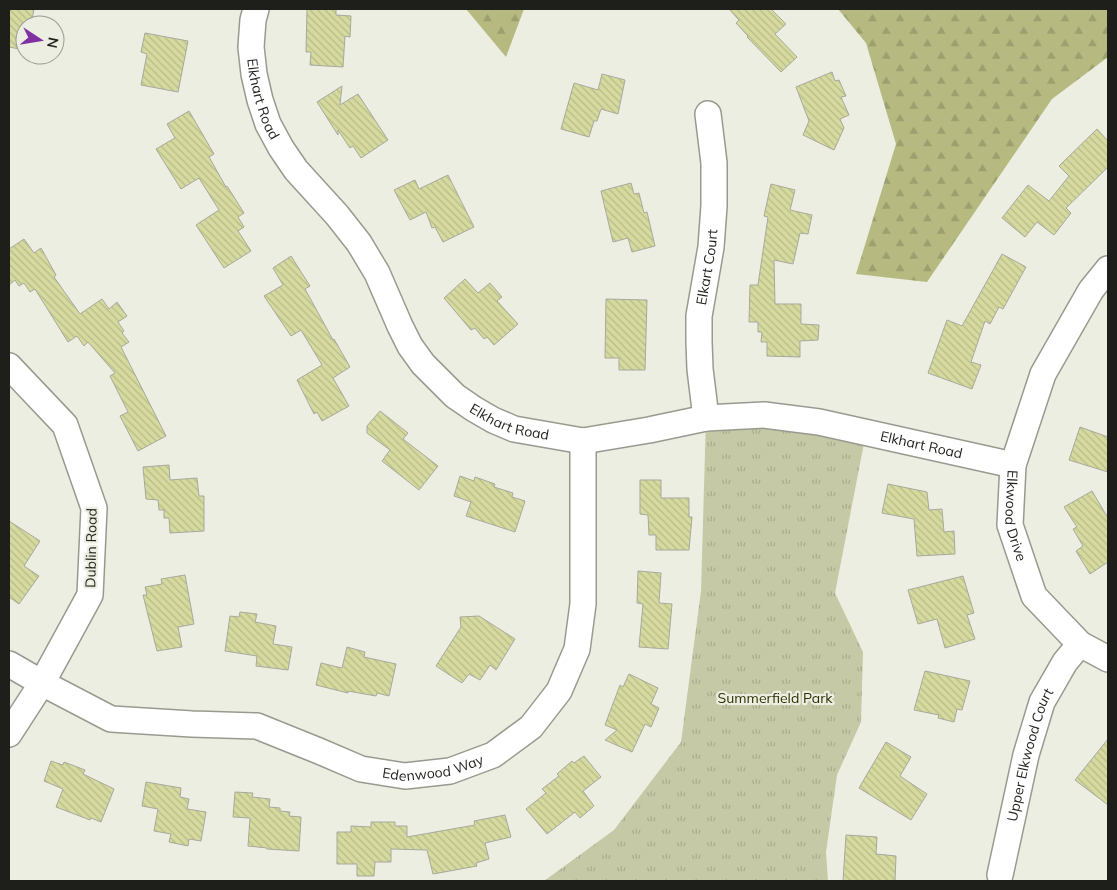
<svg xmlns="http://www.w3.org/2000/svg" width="1117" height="890" viewBox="0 0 1117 890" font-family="Mulish,sans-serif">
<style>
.forest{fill:url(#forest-firs)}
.park{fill:url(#park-tufts)}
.building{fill:url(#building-back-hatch);stroke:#a7a99d}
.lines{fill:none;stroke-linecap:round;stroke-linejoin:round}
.minor-casing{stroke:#999a8f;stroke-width:28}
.minor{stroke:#fff;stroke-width:25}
.labels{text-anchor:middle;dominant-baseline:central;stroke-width:4.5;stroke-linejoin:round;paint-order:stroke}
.street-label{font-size:14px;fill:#1e1f1a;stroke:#edeee2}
.park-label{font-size:14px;fill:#2d2f00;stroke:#edeee2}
</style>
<defs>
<pattern id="forest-firs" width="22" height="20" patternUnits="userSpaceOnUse" patternTransform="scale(1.25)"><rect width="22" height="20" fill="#b6ba80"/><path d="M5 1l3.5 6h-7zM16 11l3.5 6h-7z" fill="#9c9f6e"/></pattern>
<pattern id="park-tufts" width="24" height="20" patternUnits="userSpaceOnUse" patternTransform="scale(1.25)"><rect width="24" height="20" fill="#c6c9a6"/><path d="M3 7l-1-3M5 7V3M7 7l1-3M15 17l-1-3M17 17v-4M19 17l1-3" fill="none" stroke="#aaac8e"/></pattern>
<pattern id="building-back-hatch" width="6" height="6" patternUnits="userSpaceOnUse" patternTransform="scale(1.25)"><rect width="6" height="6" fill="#d6da9f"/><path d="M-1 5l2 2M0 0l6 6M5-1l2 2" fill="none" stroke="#b7bb88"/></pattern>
</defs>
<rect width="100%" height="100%" fill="#edeee2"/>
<path class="forest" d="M 466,9 L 524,9 L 506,57 Z
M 838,9 L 1108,9 L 1108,57 L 1052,99 L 927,282 L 856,274 L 896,144 L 866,43 Z"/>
<path class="park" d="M 706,418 L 866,433 L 835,593 L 863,652 L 861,722 L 837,775 L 826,852 L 828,881 L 544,881 L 614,830 L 681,742 L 701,591 Z"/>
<path class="building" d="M 9,9 L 34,9 L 31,25 L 25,25 L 25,50 L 9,47 Z
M 307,9 L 336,9 L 336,15 L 351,16 L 350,37 L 345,36 L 343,67 L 310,65 L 311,52 L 306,52 Z
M 729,9 L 771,9 L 786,24 L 775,34 L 797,57 L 781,72 L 747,37 L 748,36 L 736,23 L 739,20 Z
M 145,33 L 188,41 L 178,92 L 141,85 L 147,54 L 141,52 Z
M 832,72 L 835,81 L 839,80 L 846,96 L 841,97 L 849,115 L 840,119 L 844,128 L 834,150 L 803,135 L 809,121 L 796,87 Z
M 602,74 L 625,80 L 618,114 L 601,109 L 597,121 L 594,121 L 589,137 L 561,129 L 574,83 L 598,90 Z
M 342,86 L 340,105 L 358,94 L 388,140 L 361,158 L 353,146 L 350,148 L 338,130 L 338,135 L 317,102 Z
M 189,111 L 214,154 L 209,157 L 226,187 L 227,186 L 244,213 L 238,217 L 244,227 L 238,231 L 251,251 L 224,268 L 196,225 L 219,210 L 199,178 L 181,189 L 156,149 L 175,138 L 167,124 Z
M 1097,129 L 1108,141 L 1108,167 L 1066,208 L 1071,213 L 1054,235 L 1037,222 L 1025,237 L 1002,218 L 1028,185 L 1049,201 L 1069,176 L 1059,166 Z
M 448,175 L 474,227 L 443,242 L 435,227 L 432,228 L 426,212 L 410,220 L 394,190 L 415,180 L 419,189 Z
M 631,183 L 634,194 L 639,193 L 644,213 L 647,212 L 655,246 L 632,252 L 628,238 L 613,242 L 601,191 Z
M 771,184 L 795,190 L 790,210 L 812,215 L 808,234 L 800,233 L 793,264 L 774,260 L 775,304 L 801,304 L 801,324 L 819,325 L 818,340 L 800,341 L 800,357 L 767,356 L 767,342 L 761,342 L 762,332 L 758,332 L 758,322 L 749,322 L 750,285 L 758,285 L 768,217 L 764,216 Z
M 24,239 L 34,253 L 41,248 L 56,275 L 54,277 L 80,314 L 102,299 L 109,309 L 117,302 L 127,316 L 118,322 L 124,331 L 122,333 L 129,342 L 121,347 L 166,436 L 138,451 L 120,416 L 128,412 L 110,376 L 115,373 L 88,342 L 84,346 L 77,336 L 68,342 L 35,289 L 30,292 L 24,283 L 19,286 L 15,280 L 9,285 L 9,249 Z
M 1002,254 L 1026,267 L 1003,309 L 999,307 L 990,324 L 985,321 L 971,362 L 981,365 L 972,389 L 928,373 L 947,320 L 962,326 Z
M 291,256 L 310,286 L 305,289 L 333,340 L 334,339 L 350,367 L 333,378 L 349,406 L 322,421 L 317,412 L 314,414 L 297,380 L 322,365 L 301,330 L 291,336 L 264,296 L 283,285 L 273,268 Z
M 465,279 L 478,293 L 490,283 L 502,297 L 497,301 L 518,324 L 494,345 L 487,337 L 484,339 L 475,328 L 471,330 L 444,298 Z
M 606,299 L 647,300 L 645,370 L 619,370 L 619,358 L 605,358 Z
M 380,411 L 408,433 L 403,439 L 438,466 L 419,490 L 382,461 L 390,450 L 367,433 L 367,426 Z
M 1080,427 L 1108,437 L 1108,472 L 1069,460 Z
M 169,465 L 170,480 L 197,478 L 199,496 L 204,496 L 204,531 L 170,533 L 169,518 L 164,518 L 164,510 L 159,510 L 158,500 L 146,499 L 143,467 Z
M 460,476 L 474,481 L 475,477 L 495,484 L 494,487 L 513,493 L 512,497 L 525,501 L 515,532 L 466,516 L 471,502 L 454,496 Z
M 640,480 L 661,480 L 661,498 L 689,498 L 689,517 L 692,517 L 689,550 L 656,550 L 656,535 L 649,535 L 648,515 L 640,514 Z
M 888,484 L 927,492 L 929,510 L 942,509 L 944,532 L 954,531 L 955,554 L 917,556 L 914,519 L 882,513 Z
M 1092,491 L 1108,518 L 1108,562 L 1090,574 L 1076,551 L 1083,546 L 1073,529 L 1077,527 L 1064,507 Z
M 9,521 L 40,541 L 24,566 L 39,576 L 19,604 L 9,597 Z
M 638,571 L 661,573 L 659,603 L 672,604 L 668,649 L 639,647 L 643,604 L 637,603 Z
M 185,575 L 194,624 L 178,627 L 182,647 L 157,651 L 143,595 L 147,595 L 145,587 L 162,584 L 161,579 Z
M 963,576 L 974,613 L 967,615 L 975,639 L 945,648 L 937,619 L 918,624 L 908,590 Z
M 240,612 L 257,614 L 255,622 L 276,626 L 273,644 L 292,647 L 288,670 L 256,666 L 257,656 L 225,651 L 230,616 L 239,617 Z
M 479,616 L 515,639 L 496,670 L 490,665 L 480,680 L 469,674 L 462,683 L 436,666 L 461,627 L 460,617 Z
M 347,647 L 365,652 L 364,657 L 396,664 L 389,696 L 377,693 L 376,696 L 348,691 L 348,693 L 316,685 L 321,663 L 342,668 Z
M 925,671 L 970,681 L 962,710 L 957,709 L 954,722 L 938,718 L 939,715 L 914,710 Z
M 629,674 L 658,688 L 651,704 L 659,708 L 651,727 L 645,724 L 632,752 L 605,740 L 617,730 L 605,725 L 620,685 L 623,687 Z
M 1108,739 L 1108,805 L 1075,780 Z
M 886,742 L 911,757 L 900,776 L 927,794 L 911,820 L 859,788 Z
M 584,756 L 601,777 L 583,791 L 594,806 L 580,818 L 575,812 L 547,834 L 526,809 L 546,793 L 542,789 L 559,776 L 557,774 L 572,761 L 574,763 Z
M 51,761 L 63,765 L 64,762 L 85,770 L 83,774 L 114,789 L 101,822 L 91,818 L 90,820 L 56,807 L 63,789 L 44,781 Z
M 146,782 L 181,788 L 180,797 L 189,799 L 187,809 L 206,812 L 201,841 L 189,839 L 188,846 L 169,842 L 171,834 L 154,831 L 158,809 L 142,806 Z
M 235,792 L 253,793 L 252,797 L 270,799 L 269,807 L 280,808 L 280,811 L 290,812 L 289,816 L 301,817 L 299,851 L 267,849 L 267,848 L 248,846 L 250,818 L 233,817 Z
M 505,815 L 511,837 L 485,843 L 489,859 L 476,863 L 477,866 L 433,874 L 427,850 L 391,849 L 391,862 L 375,862 L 374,876 L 357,876 L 357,864 L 337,864 L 337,832 L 351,832 L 351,826 L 371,827 L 371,822 L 395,822 L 395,826 L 407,826 L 407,837 L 475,825 L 474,821 Z
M 846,835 L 877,837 L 876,854 L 896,856 L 895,881 L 843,881 Z"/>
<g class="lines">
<g class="minor-casing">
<g id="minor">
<path id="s1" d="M 256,9 L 253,20 L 251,47 L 254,74 L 260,100 L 268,124 L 281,148 L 296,170 L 337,215 L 359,243 L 377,273 L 400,326 L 410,346 L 423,364 L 455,396 L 474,409 L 493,420 L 514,429 L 583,441 L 649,430 L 706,418 L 764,415 L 819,422 L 1013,465"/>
<path id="s2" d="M 1108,269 L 1091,290 L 1043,374 L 1013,465 L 1010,525 L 1034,596 L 1080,644 L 1108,659"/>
<path d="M 9,366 L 65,425 L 94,508 L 90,595 L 42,683 L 9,734"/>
<path id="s3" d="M 706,418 L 700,369 L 699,342 L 699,316 L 711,247 L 714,206 L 714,163 L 708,114"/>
<path id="s4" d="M 9,664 L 42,683 L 111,719 L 192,724 L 257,726 L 319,751 L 361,769 L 405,776 L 450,771 L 493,755 L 531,727 L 559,691 L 577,649 L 583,604 L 583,441"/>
<path id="s5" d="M 1000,875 L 1026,755 L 1042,702 L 1065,662 L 1080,644"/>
</g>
</g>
<use href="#minor" class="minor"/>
</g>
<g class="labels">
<g class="street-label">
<text stroke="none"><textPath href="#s1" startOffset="92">Elkhart Road</textPath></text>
<text stroke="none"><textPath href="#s3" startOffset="152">Elkart Court</textPath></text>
<text stroke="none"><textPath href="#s1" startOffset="512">Elkhart Road</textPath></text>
<text stroke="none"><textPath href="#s1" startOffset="932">Elkhart Road</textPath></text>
<text stroke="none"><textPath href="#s2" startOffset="271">Elkwood Drive</textPath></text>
<text transform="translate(91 548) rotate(-89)">Dublin Road</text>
<text stroke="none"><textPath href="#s5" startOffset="124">Upper Elkwood Court</textPath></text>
<text stroke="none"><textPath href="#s4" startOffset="448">Edenwood Way</textPath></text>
</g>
<g class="park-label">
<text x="775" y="698">Summerfield Park</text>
</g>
</g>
<rect width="1117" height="890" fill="none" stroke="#1e1f1a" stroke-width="20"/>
<g transform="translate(40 40) rotate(102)"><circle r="24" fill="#edeee2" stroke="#9a9b92"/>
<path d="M0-4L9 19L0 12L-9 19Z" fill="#7f31a1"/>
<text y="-8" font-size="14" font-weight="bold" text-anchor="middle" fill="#1e1f1a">N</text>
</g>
</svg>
